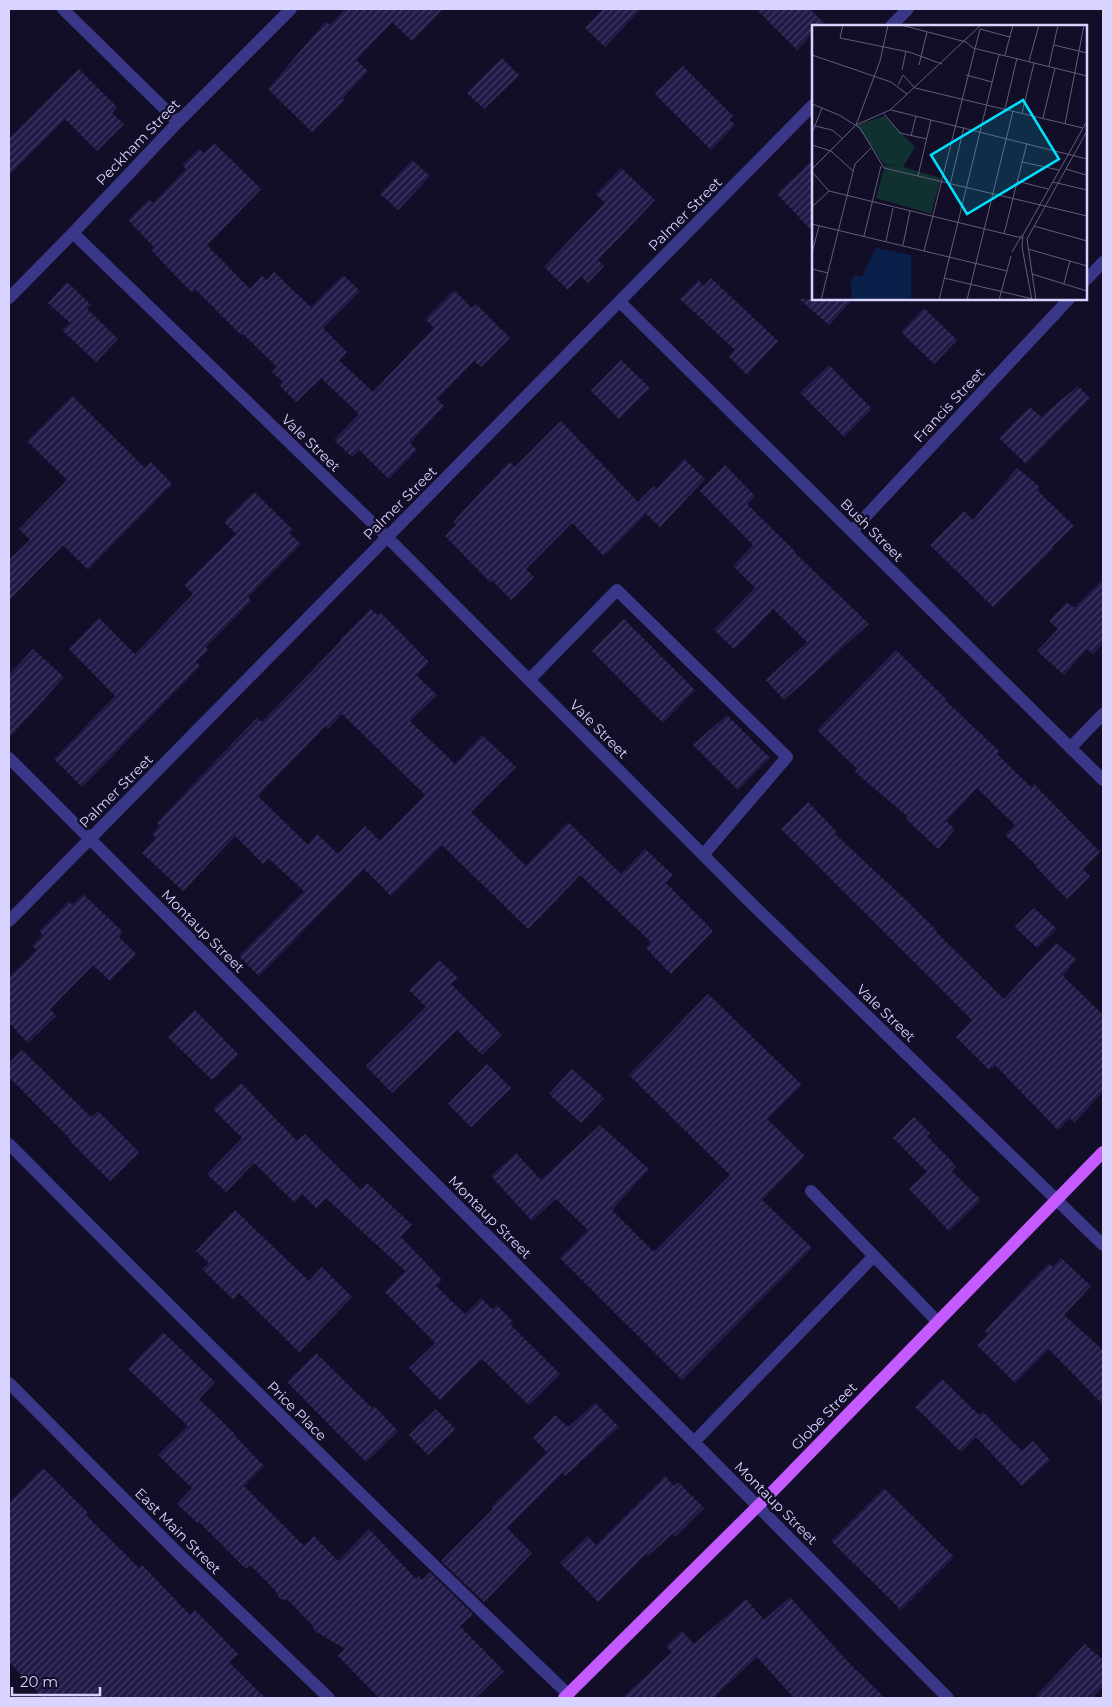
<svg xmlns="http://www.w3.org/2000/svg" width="1112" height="1707" viewBox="0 0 1112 1707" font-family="Montserrat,sans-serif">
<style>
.building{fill:url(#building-hatch);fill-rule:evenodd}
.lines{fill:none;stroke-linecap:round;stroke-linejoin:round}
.minor{stroke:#3b3788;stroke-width:12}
.major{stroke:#c45aff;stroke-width:12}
.labels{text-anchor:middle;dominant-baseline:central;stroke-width:5;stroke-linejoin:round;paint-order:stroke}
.street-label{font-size:14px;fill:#d9d3ff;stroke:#130e27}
.inset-road{fill:none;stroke:#625d7d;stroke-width:1}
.view{fill:#00e1fe;fill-opacity:0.15;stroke:#00e1fe;stroke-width:2.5}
.inset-edge{fill:none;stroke:#d9d3ff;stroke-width:2.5}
</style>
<defs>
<pattern id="building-hatch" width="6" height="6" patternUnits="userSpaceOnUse" patternTransform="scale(1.25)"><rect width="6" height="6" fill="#231948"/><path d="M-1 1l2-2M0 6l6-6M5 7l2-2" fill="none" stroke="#423a63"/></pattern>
</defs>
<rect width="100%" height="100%" fill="#130e27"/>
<path class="building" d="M 345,9 L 443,9 L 412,41 L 392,22 L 356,60 L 368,71 L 342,99 L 344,100 L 312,132 L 268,89 L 325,22 L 330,25 Z
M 603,9 L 641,9 L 605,47 L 585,28 Z
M 756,9 L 810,9 L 824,23 L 820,26 L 813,26 L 813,33 L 797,50 Z
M 502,58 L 519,75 L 484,109 L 467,93 Z
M 683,66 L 733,116 L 729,119 L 735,125 L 711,150 L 655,94 Z
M 79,69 L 117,107 L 112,113 L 124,124 L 97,151 L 65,119 L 9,175 L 9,139 Z
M 214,143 L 261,189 L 207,245 L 250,289 L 262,276 L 267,280 L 274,272 L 311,307 L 343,275 L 360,291 L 323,328 L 347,352 L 339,360 L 373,392 L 434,328 L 425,319 L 454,290 L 472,308 L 476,304 L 510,338 L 481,367 L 474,361 L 437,399 L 444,406 L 410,443 L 417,450 L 389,479 L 359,450 L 352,457 L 334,440 L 359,414 L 321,378 L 296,402 L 280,386 L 283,382 L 272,372 L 277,367 L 243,334 L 241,335 L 196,290 L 192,293 L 151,250 L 154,247 L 128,220 L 149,199 L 153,203 L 186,169 L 182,165 L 199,149 L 204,153 Z
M 813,159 L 813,232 L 777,194 Z
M 412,160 L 430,176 L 398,210 L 380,194 Z
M 621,168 L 655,200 L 598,260 L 604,266 L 588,283 L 581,276 L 568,290 L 544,267 L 605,203 L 596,194 Z
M 711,278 L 778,341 L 747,375 L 729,357 L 735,350 L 680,299 L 698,280 L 704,286 Z
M 67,282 L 91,305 L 87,309 L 118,339 L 96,362 L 62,330 L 70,323 L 48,303 Z
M 799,299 L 853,299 L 829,325 Z
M 924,308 L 957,340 L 934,364 L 901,332 Z
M 621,360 L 650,388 L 619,419 L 591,391 Z
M 829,365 L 872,409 L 844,437 L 800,393 Z
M 1078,386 L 1090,398 L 1026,464 L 999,438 L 1030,407 L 1041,417 Z
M 72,396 L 145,468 L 151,462 L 172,484 L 88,570 L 63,545 L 9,600 L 9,560 L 30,540 L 19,529 L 67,480 L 27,441 Z
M 561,421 L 638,502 L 654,486 L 657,489 L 684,459 L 705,479 L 660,527 L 646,514 L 604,556 L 572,523 L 526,569 L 534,577 L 511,600 L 492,580 L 490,582 L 445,536 L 456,525 L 453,522 L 509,462 L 515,467 Z
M 725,465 L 755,496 L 747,504 L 796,552 L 795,553 L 869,624 L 784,700 L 766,680 L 807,642 L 773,609 L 734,649 L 714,630 L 755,588 L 733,566 L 753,545 L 700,491 Z
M 1017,468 L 1040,487 L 1037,490 L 1074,526 L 1052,547 L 1054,548 L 993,607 L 930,545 L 964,511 L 973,520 Z
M 254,492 L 293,530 L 289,533 L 301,544 L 248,597 L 251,601 L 206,647 L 208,650 L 196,662 L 200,666 L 82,787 L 54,759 L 115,696 L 69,649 L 99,618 L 135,654 L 193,594 L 184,585 L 236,534 L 224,522 Z
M 1103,579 L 1103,643 L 1093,654 L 1087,649 L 1064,675 L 1037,651 L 1058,629 L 1049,621 L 1067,602 L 1074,608 Z
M 371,609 L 377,615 L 380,612 L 429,662 L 416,675 L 437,695 L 410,721 L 455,764 L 482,735 L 516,767 L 471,812 L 526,866 L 568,822 L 621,874 L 645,849 L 673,875 L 666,883 L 713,931 L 671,974 L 646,948 L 651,942 L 580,875 L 528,929 L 442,845 L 391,896 L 364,869 L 259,976 L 239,956 L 304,891 L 268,858 L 263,864 L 235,836 L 183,891 L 142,853 L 156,838 L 152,834 L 160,826 L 157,823 L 198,779 L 257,718 L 262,722 L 341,641 L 340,640 ZM 342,714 L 425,795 L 380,841 L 365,826 L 338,854 L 317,834 L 308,845 L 258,796 L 325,726 L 328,729 Z
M 624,619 L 695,690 L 663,723 L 592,651 Z
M 33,649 L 64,677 L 9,738 L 9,675 Z
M 896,650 L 947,700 L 946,701 L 999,751 L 997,754 L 1031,787 L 1034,784 L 1100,852 L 1083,869 L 1090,876 L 1067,899 L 1036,867 L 1037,866 L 1005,835 L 1015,825 L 977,788 L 946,821 L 955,829 L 938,849 L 906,819 L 908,817 L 855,772 L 857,769 L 817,730 Z
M 727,715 L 770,758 L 738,790 L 693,745 Z
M 808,802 L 837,832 L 835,834 L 908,902 L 937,931 L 936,932 L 1004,999 L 1056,943 L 1076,959 L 1063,976 L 1103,1015 L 1103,1092 L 1074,1123 L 1070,1118 L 1058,1130 L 995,1065 L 989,1070 L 956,1037 L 972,1020 L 781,829 Z
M 83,894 L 123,932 L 119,937 L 136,954 L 110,981 L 93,965 L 50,1009 L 56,1016 L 28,1043 L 9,1023 L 9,977 L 37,950 L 32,946 L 43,935 L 39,931 L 69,901 L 72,905 Z
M 1034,908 L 1057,929 L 1037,948 L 1015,927 Z
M 439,960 L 458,978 L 451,984 L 502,1035 L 482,1055 L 457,1030 L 392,1093 L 366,1066 L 426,1007 L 409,990 Z
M 708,994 L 802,1085 L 767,1119 L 805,1156 L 762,1200 L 812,1248 L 682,1380 L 560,1258 L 588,1230 L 556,1199 L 532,1221 L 491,1176 L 516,1153 L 541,1180 L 600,1125 L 649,1169 L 612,1210 L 654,1252 L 730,1175 L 629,1075 Z
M 195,1010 L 238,1054 L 212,1080 L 168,1037 Z
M 22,1050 L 91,1117 L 98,1111 L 139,1152 L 110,1181 L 69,1140 L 70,1139 L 9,1077 L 9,1063 Z
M 487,1064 L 511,1088 L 471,1127 L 448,1104 Z
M 572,1069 L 604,1098 L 581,1123 L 549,1094 Z
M 241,1083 L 297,1141 L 305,1134 L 361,1190 L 367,1183 L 412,1225 L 401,1237 L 442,1280 L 436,1286 L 465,1314 L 481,1298 L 492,1309 L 497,1305 L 513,1322 L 510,1324 L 560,1374 L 529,1405 L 482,1359 L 440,1400 L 409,1368 L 435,1343 L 385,1292 L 405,1271 L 326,1198 L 316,1208 L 302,1194 L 295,1203 L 254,1163 L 226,1192 L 207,1174 L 242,1138 L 213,1109 Z
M 914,1117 L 930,1133 L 927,1136 L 956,1166 L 952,1171 L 981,1200 L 949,1231 L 909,1189 L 927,1172 L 893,1138 Z
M 235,1210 L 309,1281 L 322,1267 L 352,1297 L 299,1352 L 239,1293 L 233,1299 L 202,1269 L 209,1263 L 196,1251 Z
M 1061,1258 L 1091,1286 L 1064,1315 L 1103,1350 L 1103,1405 L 1049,1349 L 1015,1383 L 977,1345 L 988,1334 L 985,1331 L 1032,1280 L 1049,1263 L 1053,1267 Z
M 163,1332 L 215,1382 L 199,1399 L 235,1434 L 234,1435 L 264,1466 L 244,1486 L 304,1546 L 314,1536 L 338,1561 L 369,1529 L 416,1579 L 419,1576 L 422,1580 L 430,1572 L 473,1614 L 460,1626 L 504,1671 L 476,1698 L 379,1698 L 338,1656 L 345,1649 L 315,1631 L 312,1625 L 288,1600 L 280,1599 L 275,1590 L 250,1565 L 246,1569 L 199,1522 L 198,1523 L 177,1504 L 192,1488 L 158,1455 L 188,1426 L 128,1369 Z
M 316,1353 L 372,1408 L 374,1406 L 398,1431 L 366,1462 L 287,1382 Z
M 942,1379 L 979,1415 L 983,1412 L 1022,1451 L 1033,1441 L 1050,1460 L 1022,1486 L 976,1437 L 961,1452 L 915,1407 Z
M 595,1403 L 619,1427 L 565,1476 L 562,1473 L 507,1528 L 532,1553 L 484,1602 L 441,1561 L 493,1509 L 491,1507 L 547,1452 L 533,1438 L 555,1415 L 568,1427 Z
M 436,1409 L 455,1429 L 428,1455 L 409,1435 Z
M 43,1468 L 88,1513 L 86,1515 L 139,1568 L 142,1565 L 190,1615 L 195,1610 L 238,1654 L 229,1662 L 265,1698 L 43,1698 L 9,1662 L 9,1503 Z
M 665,1476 L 674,1486 L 678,1482 L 704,1508 L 675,1537 L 672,1534 L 648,1556 L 646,1554 L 598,1602 L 560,1563 L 588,1536 L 596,1545 Z
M 884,1488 L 954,1557 L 901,1610 L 831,1541 Z
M 790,1597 L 847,1661 L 885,1698 L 794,1698 L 757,1657 L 713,1698 L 622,1698 L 672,1652 L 666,1646 L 682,1631 L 694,1644 L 746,1599 L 764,1620 Z
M 1085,1644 L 1103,1660 L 1103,1686 L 1092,1698 L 1034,1698 Z"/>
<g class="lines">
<path class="minor" d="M 63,9 L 178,122
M 891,26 L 908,9
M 73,233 L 387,537 L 749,901 L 1103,1245
M 1086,280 L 1103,262
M 9,298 L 73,233 L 178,122 L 291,9
M 620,302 L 1103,780
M 852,531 L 1069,299
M 529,680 L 617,590 L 787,757 L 703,855
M 1070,748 L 1103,714
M 9,758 L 694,1442 L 948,1698
M 9,921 L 813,105
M 9,1144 C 193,1330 379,1514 568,1694
M 811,1191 L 874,1256
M 9,1383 L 180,1555 L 329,1698
M 694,1442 L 874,1256 L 937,1321"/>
<path class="major" d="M 564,1698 L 773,1491 L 1103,1152"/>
</g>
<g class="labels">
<g class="street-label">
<text transform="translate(138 142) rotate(-46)">Peckham Street</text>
<text transform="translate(685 214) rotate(-45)">Palmer Street</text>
<text transform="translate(949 405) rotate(-47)">Francis Street</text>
<text transform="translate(311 443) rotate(44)">Vale Street</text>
<text transform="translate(400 503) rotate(-45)">Palmer Street</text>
<text transform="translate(872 530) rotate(45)">Bush Street</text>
<text transform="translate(599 729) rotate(45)">Vale Street</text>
<text transform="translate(116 791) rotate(-45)">Palmer Street</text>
<text transform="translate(203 931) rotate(45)">Montaup Street</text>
<text transform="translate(886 1013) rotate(44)">Vale Street</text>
<text transform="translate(490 1217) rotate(45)">Montaup Street</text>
<text transform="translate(297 1411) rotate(45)">Price Place</text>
<text transform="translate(824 1416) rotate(-46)">Globe Street</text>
<text transform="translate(776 1503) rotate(45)">Montaup Street</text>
<text transform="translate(178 1531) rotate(45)">East Main Street</text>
</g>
</g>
<g transform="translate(812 25)">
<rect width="275" height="275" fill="#130e27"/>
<path d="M 73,91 L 103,122 L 91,142 L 129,153 L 119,189 L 64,173 L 73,140 L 90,141 L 72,139 L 44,100 Z" fill="#113130"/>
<path d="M 64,223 L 99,230 L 99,275 L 40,275 L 39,255 L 43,250 L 50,251 Z" fill="#0a204a"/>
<path class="inset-road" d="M 31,0 L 28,13 L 97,27 L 130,39M 89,0 L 154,17 L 161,23 L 275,51M 242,20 L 275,28M 0,30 L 79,57 L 95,69M 193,30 L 201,0M 217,36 L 227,0M 107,40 L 115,7M 237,41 L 246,0M 90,45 L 94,26M 154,50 L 180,57M 86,60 L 91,50 L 103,63 L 271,103M 0,79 L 27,90 L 48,103 L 72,143 L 275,191M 193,84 L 205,33M 79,85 L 275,134M 210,88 L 222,38M 72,89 L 88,108 L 115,114M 231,93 L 243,43M 253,99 L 272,0M 44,100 L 68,36 L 76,0M 3,101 L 20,105 L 31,114M 0,108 L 10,83M 99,111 L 104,91M 0,120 L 19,126 L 41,146M 210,137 L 247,145M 0,144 L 44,100 L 78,85 L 169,0M 254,144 L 274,150M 0,147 L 17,166 L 210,213M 106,151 L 119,95M 205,156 L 236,164M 241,157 L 275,165M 138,160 L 152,102M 0,182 L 17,166M 0,199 L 195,246M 222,201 L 275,216M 192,209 L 215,118M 52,211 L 69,141M 74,216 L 81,183M 91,220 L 98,186M 216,224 L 275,241M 112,226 L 168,4 L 198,12M 200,227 L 210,210M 0,228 L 7,201M 0,244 L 16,248M 220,249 L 275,266M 132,253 L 221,274M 252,258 L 258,236M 9,275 L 43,139 L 59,123M 127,275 L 187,29M 155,275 L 201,86M 187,275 L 199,231M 220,275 L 210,222 L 211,210 L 275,96M 224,275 L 215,214 L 275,106"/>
<path class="view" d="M 211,75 L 247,134 L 155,189 L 119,130 Z"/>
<rect width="275" height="275" class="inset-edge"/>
</g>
<rect width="1112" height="1707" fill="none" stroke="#d9d3ff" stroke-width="20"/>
<path d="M12 1687v8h88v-8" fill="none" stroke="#d9d3ff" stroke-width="2.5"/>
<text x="20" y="1687" font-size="15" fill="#d9d3ff" stroke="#130e27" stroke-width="4" paint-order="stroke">20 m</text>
</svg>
